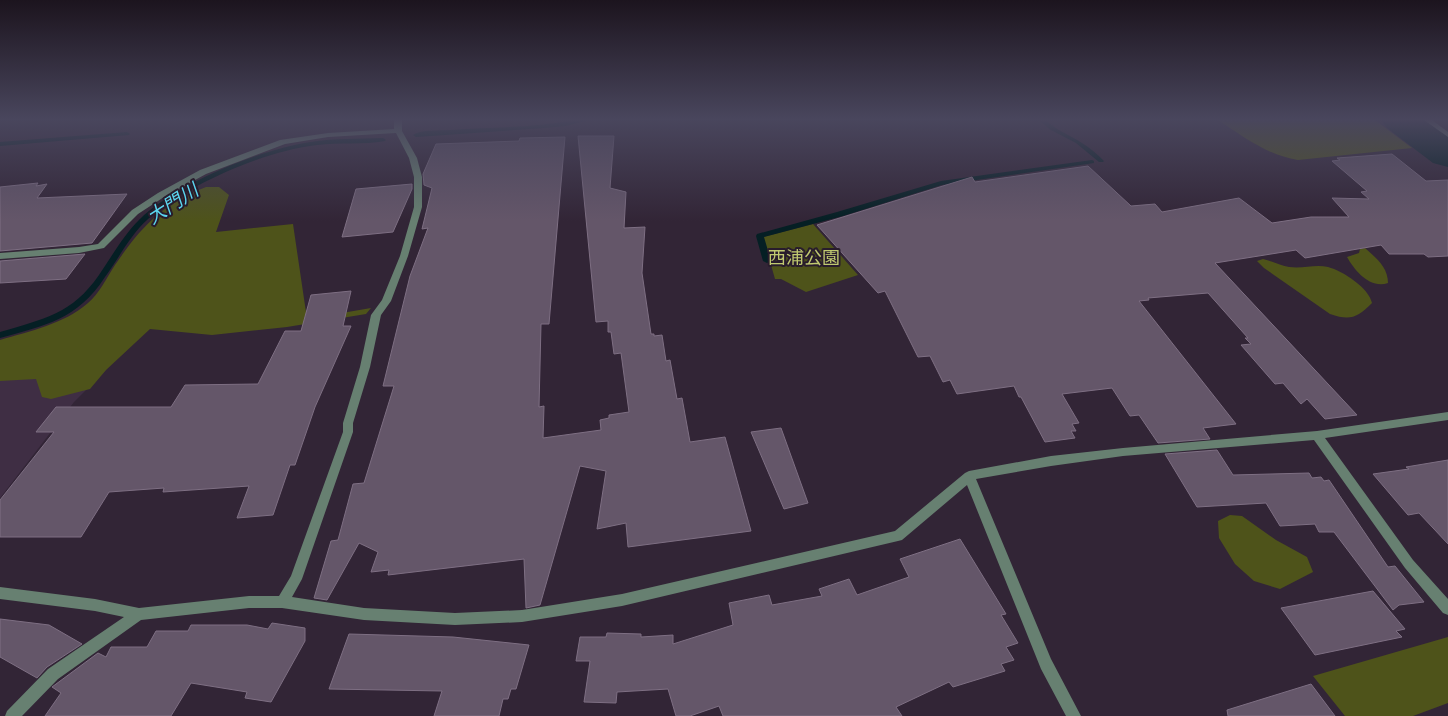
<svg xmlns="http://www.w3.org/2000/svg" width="1448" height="716" viewBox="0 0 1448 716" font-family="Lato,'Noto Sans JP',sans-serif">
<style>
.built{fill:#3f2e44}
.green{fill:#4e531a}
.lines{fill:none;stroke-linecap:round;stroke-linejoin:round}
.stream{fill:#051f24;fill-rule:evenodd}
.river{fill:#051f24;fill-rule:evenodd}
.building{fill:#645669;stroke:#7e6f83}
.street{fill:#678071;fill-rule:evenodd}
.labels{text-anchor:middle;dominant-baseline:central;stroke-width:4;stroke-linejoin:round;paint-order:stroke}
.park-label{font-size:18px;fill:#c0c970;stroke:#281c2c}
.water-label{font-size:19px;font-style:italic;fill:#5bd5ef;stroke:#281c2c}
</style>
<rect width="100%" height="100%" fill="#322536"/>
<path class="built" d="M 106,370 L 74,402 L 0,498 L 0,376 Z"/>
<path class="green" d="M 1218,120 L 1375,120 L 1412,148 L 1298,160 C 1267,155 1244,137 1218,120 Z
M 206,187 L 219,187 L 229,195 L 216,232 L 293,224 L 307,319 L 371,308 L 366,314 L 287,327 L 212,335 L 150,329 L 106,370 L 90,389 L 51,399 L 42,397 L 36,379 L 0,381 L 0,340 C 30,331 64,324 88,303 C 99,294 107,277 115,265 C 141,227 162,204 206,187 Z
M 813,224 L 858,275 L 806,292 L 781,279 L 775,279 L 763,237 Z
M 1365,248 C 1376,258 1388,267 1388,283 C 1370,289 1355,271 1347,257 L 1359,253 L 1360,249 Z
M 1263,259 C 1272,261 1281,266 1289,267 C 1303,269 1315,264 1328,267 C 1343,271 1369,288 1372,303 C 1357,318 1350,321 1330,314 L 1264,268 L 1257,261 Z
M 1230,515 L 1242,516 L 1276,540 L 1307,557 L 1313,572 L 1280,589 L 1254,581 L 1235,564 L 1219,538 L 1218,521 Z
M 1448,637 L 1448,703 L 1413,716 L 1345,716 L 1313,676 Z"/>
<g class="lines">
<path class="stream" d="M 574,120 L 589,120 L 565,126 L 544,128 L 416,137 L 413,135 C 422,129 440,131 451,130 C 492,127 533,128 574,120 Z
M 1039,120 C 1048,120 1050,124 1057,129 C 1075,139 1089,145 1104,161 L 1103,162 L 1099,162 L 1076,143 L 1051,130 Z
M 127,132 L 130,134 L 129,135 L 0,146 L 0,142 Z
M 383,138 L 386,140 L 385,141 C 363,145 339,142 317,145 C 264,151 188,184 148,219 C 130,235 119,258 105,277 C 77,320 46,325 0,338 L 0,332 C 44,319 72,314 99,275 C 112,256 123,236 139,220 C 175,184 261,149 311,142 C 335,138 359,139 383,138 Z
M 1092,160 L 1094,161 L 1094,163 L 942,185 L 843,216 L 764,237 L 771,261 L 767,263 L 763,261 L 756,236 L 757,234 L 837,212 L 941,181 Z"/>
<path class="river" d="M 1381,120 L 1428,120 L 1448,135 L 1448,167 L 1433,163 L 1387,128 Z"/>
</g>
<path class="building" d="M 578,136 L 614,136 L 610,188 L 626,192 L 624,228 L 645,227 L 642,273 L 651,334 L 654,334 L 654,336 L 662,335 L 666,361 L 670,360 L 677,399 L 682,398 L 690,442 L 725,437 L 751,531 L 628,547 L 626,523 L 597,529 L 606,471 L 580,466 L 540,605 L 526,608 L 524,559 L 388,575 L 389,570 L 371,572 L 378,552 L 359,543 L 327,600 L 314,598 L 331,541 L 338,540 L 353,484 L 364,483 L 394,386 L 383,386 L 410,276 L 428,228 L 422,229 L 432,188 L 424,185 L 423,174 L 436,144 L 519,141 L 520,138 L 565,137 L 549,324 L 541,324 L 539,407 L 544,406 L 543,438 L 601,430 L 600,420 L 609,418 L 609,415 L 629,412 L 621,353 L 614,354 L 611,332 L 608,332 L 608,321 L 596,322 Z
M 1392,154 L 1426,181 L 1448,180 L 1448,256 L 1428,257 L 1424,254 L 1389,254 L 1381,245 L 1305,258 L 1296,250 L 1215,263 L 1357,415 L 1325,419 L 1307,399 L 1301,404 L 1283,383 L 1275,384 L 1241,345 L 1251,344 L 1245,338 L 1248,338 L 1208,293 L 1148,298 L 1149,300 L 1139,301 L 1236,424 L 1203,428 L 1210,439 L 1158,443 L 1139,415 L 1130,416 L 1112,388 L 1062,394 L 1079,423 L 1072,424 L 1076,431 L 1071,431 L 1075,438 L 1045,442 L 1021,397 L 1019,397 L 1014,386 L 957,394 L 950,380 L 943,382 L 930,356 L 918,357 L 885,291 L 878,293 L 817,225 L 972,177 L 975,182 L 1088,166 L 1131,206 L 1155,204 L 1162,212 L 1239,198 L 1272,223 L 1311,217 L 1349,217 L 1332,198 L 1369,199 L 1361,192 L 1367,191 L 1332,161 L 1340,160 L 1337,158 Z
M 38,183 L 36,186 L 47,184 L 37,198 L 127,194 L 92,243 L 0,251 L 0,187 Z
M 412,184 L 412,189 L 393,232 L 342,237 L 356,189 Z
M 85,254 L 66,279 L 0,283 L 0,261 Z
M 351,291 L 343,326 L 351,326 L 315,407 L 295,465 L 290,465 L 273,515 L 237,518 L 249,486 L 163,492 L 164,488 L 109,492 L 81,537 L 0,537 L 0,500 L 54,432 L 36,432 L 56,407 L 171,407 L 185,385 L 258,384 L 285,331 L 301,331 L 311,295 Z
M 781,428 L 808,503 L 784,509 L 751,432 Z
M 1217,450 L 1233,475 L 1309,473 L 1312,478 L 1321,477 L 1324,481 L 1329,480 L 1388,567 L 1395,566 L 1424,602 L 1399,605 L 1393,610 L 1334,532 L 1319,532 L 1315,524 L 1280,526 L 1266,503 L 1197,507 L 1165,454 Z
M 1448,460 L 1448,544 L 1419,513 L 1408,515 L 1373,474 L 1409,469 L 1406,467 Z
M 960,539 L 1006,614 L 1001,615 L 1018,643 L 1006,647 L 1014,660 L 1001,664 L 1005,671 L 953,687 L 949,682 L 896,707 L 902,716 L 723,716 L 719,706 L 690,716 L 676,716 L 668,689 L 617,692 L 616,703 L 584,702 L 590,661 L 576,661 L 580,637 L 606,637 L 607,633 L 641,634 L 641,637 L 673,635 L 673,644 L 733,625 L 729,603 L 769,595 L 772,605 L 822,596 L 819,589 L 849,579 L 857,595 L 909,577 L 900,559 Z
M 1373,591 L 1405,629 L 1396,631 L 1402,637 L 1315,655 L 1281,608 Z
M 0,619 L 49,625 L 82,644 L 47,667 L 37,678 L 0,657 Z
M 272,623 L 305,628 L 305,641 L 271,702 L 245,698 L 247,692 L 191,683 L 171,716 L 45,716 L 61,693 L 52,687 L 98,653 L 106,657 L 111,647 L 147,647 L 156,631 L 188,631 L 191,625 L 247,625 L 268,629 Z
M 349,634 L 453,637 L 529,645 L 516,689 L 511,689 L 508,699 L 503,699 L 499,716 L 434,716 L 442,691 L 329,689 Z
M 1311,684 L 1335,716 L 1228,716 L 1227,710 Z"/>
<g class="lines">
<path class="street" d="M 394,120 L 402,120 L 402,131 L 417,158 L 422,177 L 422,207 L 408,256 L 391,301 L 381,315 L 370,367 L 353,423 L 353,432 L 302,579 L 292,597 L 364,608 L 455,613 L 522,610 L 622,594 L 895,531 L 965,473 L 969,471 L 1051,456 L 1123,448 L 1317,431 L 1448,412 L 1448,420 L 1325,438 L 1413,560 L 1448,599 L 1448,615 L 1443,613 L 1405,568 L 1314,440 L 1123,456 L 1051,466 L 976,479 L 1051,659 L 1081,716 L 1066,716 L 1041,669 L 967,485 L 902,540 L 898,541 L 622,606 L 522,622 L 455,625 L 364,620 L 282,608 L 249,608 L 141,620 L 58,679 L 22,716 L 5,716 L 7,711 L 48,669 L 124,617 L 95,611 L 0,599 L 0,587 L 95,599 L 139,608 L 249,596 L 279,596 L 291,576 L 343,432 L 343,423 L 360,367 L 371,315 L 382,300 L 400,256 L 414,207 L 414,177 L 409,158 L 396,133 L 328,137 L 285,144 L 206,174 L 164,197 L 138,214 L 104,248 L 79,253 L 0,259 L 0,253 L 79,247 L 98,244 L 132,210 L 158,193 L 200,170 L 280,140 L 328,133 L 394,129 Z
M 1424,120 L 1432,120 L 1448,132 L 1448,137 Z"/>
</g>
<linearGradient id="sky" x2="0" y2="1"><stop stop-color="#1c141e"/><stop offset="0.54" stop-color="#49465d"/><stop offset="1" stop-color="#49465d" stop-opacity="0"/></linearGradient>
<rect width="1448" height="221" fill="url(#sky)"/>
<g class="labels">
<g class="park-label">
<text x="804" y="257">西浦公園</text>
</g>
<g class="water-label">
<text transform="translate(172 203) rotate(-33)">大門川</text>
</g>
</g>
</svg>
